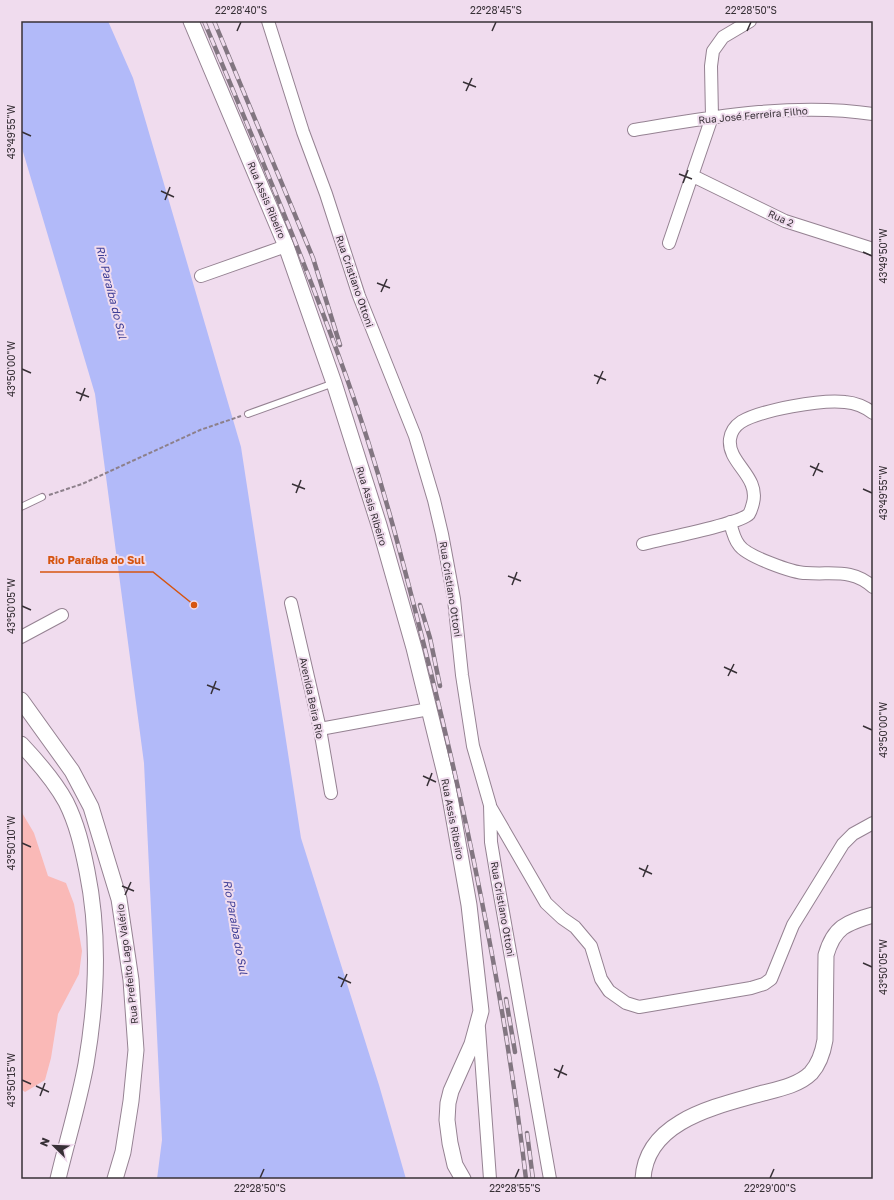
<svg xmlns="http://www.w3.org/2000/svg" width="894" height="1200" viewBox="0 0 894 1200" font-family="'Golos Text',sans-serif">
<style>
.green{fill:#fab9b7}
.water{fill:#b2baf9}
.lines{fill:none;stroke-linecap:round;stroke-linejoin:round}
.service-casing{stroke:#958292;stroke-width:8}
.minor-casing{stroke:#958292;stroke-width:14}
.tertiary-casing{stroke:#958292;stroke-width:17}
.path{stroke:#8d808b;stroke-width:2;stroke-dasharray:4 2;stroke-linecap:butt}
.service{stroke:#fff;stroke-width:6}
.minor{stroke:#fff;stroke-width:12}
.tertiary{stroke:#fff;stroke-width:15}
.rail-casing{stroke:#827681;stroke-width:4.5}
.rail{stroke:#f0dcee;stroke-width:3;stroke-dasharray:9;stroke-linecap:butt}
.ticks{fill:none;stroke:#373036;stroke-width:1.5}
.labels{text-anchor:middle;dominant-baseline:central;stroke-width:4;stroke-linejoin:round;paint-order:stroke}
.street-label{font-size:10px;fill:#373036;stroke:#f0dcee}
.water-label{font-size:11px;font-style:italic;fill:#3e3e96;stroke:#f0dcee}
.leader{fill:none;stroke:#d65510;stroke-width:1.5}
.callout-dot{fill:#d65510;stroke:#f0dcee;stroke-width:1.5}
.callout-label{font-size:11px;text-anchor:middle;font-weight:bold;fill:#d65510;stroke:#f0dcee;stroke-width:4;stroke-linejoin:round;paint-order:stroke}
.neatline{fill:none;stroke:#373036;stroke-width:1.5}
.ticks-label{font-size:10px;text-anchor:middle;fill:#373036}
</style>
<rect width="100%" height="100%" fill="#f0dcee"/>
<path class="green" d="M 21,811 L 34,833 L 48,876 L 66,883 L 74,904 L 82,951 L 79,974 L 58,1014 L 51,1058 L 45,1080 L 25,1092 L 21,1089 Z"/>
<path class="water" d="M 21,21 L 108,21 L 133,78 L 241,447 L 301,838 L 379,1085 L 406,1179 L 157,1179 L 162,1140 L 144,763 L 95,394 L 21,145 Z"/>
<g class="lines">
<g class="service-casing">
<path id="service" d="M 248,414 L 334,383
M 21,507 L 42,497"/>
</g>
<g class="minor-casing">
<path id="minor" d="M 268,21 L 303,132 L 326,194 L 359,296 L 415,436 L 434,500 L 442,534 L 454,599 L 462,675 L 473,746 L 490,805 L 491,842 L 497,878 L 550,1179
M 634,130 C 712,117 794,102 873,114
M 693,176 L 785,221 L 873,249
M 669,243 L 712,117 L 711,66 L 713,51 L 723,37 L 750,21
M 201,276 L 286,246
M 730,522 C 732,530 734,539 739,545 C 746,556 793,573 806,573 C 832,575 852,568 873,587
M 643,544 C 661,539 740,524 749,514 C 751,511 752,507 753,503 C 760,476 727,463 730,439 C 731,432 735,426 741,422 C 761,410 822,399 845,402 C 856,403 864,406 873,413
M 291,603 L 320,729 L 331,793
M 21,637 L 62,615
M 320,729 L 429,709
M 491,808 L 546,903 L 562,918 L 575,927 L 591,946 L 601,979 L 609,991 L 626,1003 L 639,1007 L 751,988 L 764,984 L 771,979 L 793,925 L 843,844 L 853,834 L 873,823
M 479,1028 L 490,1179"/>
</g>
<g class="tertiary-casing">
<path id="tertiary" d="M 191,21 L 286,246 L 334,383 L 379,525 L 414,648 L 448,786 L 469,905 L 481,1011 L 472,1044 L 451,1091 L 448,1103 L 447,1120 L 450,1143 L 455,1165 L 463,1179
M 21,700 L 72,771 L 91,807 L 119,899 L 131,980 L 136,1050 L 131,1101 L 123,1152 L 115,1179
M 21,744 C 38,762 54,780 66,802 C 77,824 82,846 87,871 C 100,935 97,1000 86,1064 C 79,1102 67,1141 58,1179
M 643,1179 C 646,1120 718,1106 763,1093 C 779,1089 799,1085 811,1073 C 819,1064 823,1052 825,1040 L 826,955 C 834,927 846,923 873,915"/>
</g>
<path class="path" d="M 49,495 L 82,484 L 200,430 L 241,416"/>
<use href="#service" class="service"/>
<use href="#minor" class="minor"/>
<use href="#tertiary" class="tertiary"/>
<g class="rail-casing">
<path id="rail" d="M 204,21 C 253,138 303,256 346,376 C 381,473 406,573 431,673 C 472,839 506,1008 526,1179
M 214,21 L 313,258 L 340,345
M 420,605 L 430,638 L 440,686
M 506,999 L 515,1052
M 527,1133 L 533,1179"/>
</g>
<use href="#rail" class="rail"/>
</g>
<path class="ticks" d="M 237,31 L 241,22M 492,31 L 496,22M 747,31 L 751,22M 463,82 L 476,87M 466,91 L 472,78M 22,132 L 31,136M 679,174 L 692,179M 683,183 L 688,170M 161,191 L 174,197M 165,200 L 170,187M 863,252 L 872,256M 377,283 L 390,288M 381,292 L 387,279M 22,369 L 31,373M 594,375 L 606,380M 597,384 L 603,371M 76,392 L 89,397M 80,401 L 85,388M 810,466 L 823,472M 813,476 L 819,463M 292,484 L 305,489M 863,489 L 872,493M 296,493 L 301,480M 508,576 L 521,581M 512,585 L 517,572M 22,606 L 31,610M 724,667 L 737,673M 728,676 L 734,664M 207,685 L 220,690M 211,694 L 216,681M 863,726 L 872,730M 423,776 L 436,782M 427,786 L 432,773M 22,843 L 31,847M 639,868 L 652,874M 643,877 L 648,865M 122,886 L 134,891M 125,895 L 131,882M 863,963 L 872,967M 338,977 L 351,983M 341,987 L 347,974M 554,1069 L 567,1075M 558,1078 L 563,1065M 22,1080 L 31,1084M 36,1086 L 49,1092M 40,1096 L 45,1083M 260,1178 L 264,1169M 515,1178 L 519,1169M 770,1178 L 774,1169"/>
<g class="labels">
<g class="street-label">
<text transform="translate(753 115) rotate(-5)">Rua José Ferreira Filho</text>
<text transform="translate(267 200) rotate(67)">Rua Assis Ribeiro</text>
<text transform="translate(781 218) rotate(24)">Rua 2</text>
<text transform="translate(355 281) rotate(71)">Rua Cristiano Ottoni</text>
<text transform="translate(372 506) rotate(73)">Rua Assis Ribeiro</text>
<text transform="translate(451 589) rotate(81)">Rua Cristiano Ottoni</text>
<text transform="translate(312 698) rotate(78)">Avenida Beira Rio</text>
<text transform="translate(453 819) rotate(79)">Rua Assis Ribeiro</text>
<text transform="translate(503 909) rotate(80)">Rua Cristiano Ottoni</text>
<text transform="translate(127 964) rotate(-97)">Rua Prefeito Lago Valério</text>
</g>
<g class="water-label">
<text transform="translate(112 292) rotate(76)">Rio Paraíba do Sul</text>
<text transform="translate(236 927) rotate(80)">Rio Paraíba do Sul</text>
</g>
</g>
<path class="leader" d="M194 605L153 572H40"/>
<circle class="callout-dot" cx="194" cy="605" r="4"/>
<g class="callout-label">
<text x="96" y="564">Rio Paraíba do Sul</text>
</g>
<rect width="894" height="1200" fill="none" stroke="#f0dcee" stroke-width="44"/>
<g transform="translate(54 1146) rotate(293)" stroke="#f0dcee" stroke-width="3" paint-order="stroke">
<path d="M0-3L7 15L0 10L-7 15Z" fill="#373036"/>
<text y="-6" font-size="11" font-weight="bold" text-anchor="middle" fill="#373036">N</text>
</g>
<rect x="22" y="22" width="850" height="1156" class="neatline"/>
<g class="ticks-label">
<text x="241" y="14">22°28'40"S</text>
<text x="496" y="14">22°28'45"S</text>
<text x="751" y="14">22°28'50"S</text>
<text transform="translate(11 132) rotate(-90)" y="4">43°49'55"W</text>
<text transform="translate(883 256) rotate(-90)" y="4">43°49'50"W</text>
<text transform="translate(11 369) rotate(-90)" y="4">43°50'00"W</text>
<text transform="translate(883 493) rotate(-90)" y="4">43°49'55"W</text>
<text transform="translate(11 606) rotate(-90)" y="4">43°50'05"W</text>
<text transform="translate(883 730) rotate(-90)" y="4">43°50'00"W</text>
<text transform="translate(11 843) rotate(-90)" y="4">43°50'10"W</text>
<text transform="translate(883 967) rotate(-90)" y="4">43°50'05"W</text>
<text transform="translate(11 1080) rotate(-90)" y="4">43°50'15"W</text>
<text x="260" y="1192">22°28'50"S</text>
<text x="515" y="1192">22°28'55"S</text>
<text x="770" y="1192">22°29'00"S</text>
</g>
</svg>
